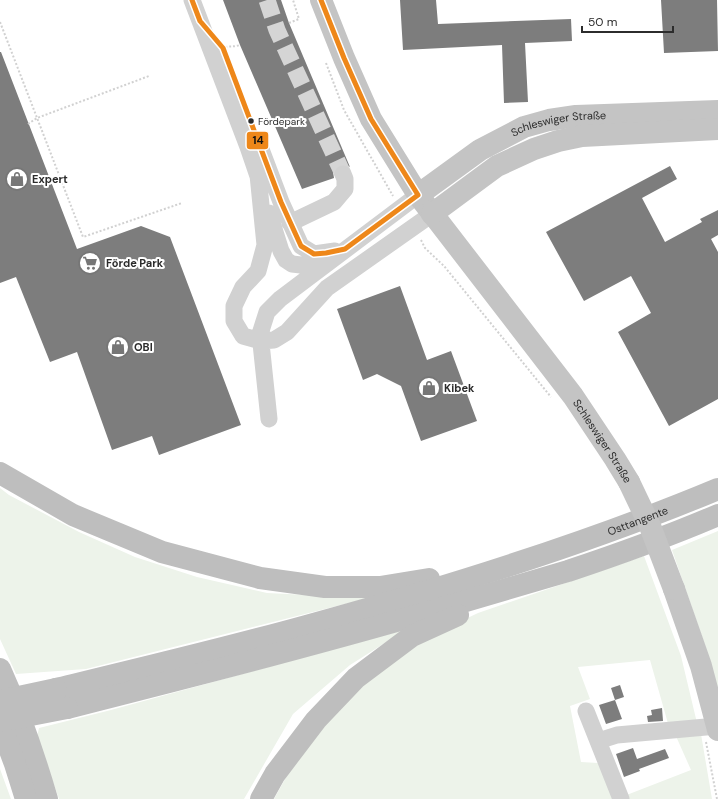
<svg xmlns="http://www.w3.org/2000/svg" width="718" height="799" viewBox="0 0 718 799" font-family="'DM Sans',sans-serif">
<style>
.green{fill:#edf3ea}
.building{fill:#7d7d7d}
.lines{fill:none;stroke-linecap:round;stroke-linejoin:round}
.minor-tunnel{stroke:#d5d5d5;stroke-width:17;stroke-dasharray:17 8;stroke-linecap:butt}
.path{stroke:#d1d1d1;stroke-width:2;stroke-dasharray:2 2;stroke-linecap:butt}
.minor{stroke:#d1d1d1;stroke-width:17}
.major{stroke:#c4c4c4;stroke-width:22}
.highway{stroke:#bebebe;stroke-width:22}
.major-bridge{stroke:#c4c4c4;stroke-width:22}
.highway-bridge{stroke:#bebebe;stroke-width:22}
.bus-1-casing{stroke:#fff;stroke-width:8}
.bus-1{stroke:#ee8719;stroke-width:5}
.bus-dot{fill:#2c2c2c;stroke:#fff;stroke-width:1.5}
.labels{text-anchor:middle;dominant-baseline:central;stroke-width:4;stroke-linejoin:round;paint-order:stroke}
.bus-label{font-size:10px;fill:#2c2c2c;stroke:#fff;text-anchor:start}
.street-label{font-size:11px;fill:#2c2c2c;stroke:#fff}
.poi-label{font-size:11px;font-weight:bold;fill:#2c2c2c;stroke:#fff;text-anchor:start}
.line-badge{stroke:#fff;stroke-width:1.5}
.pale-badge-label{font-size:11px;text-anchor:middle;font-weight:bold;fill:#111}
</style>
<rect width="100%" height="100%" fill="#fff"/>
<path class="green" d="M 0,488 L 9,495 L 79,532 L 135,557 L 197,577 L 267,593 L 369,598 L 86,669 L 16,674 L 0,639 Z
M 718,531 L 718,693 L 707,651 L 672,550 Z
M 644,556 L 681,656 L 697,723 L 669,727 L 650,660 L 578,667 L 590,699 L 570,706 L 581,762 L 598,763 L 616,799 L 274,799 L 289,772 L 333,711 L 381,667 L 417,642 L 478,613 Z
M 407,629 L 350,665 L 293,714 L 244,799 L 59,799 L 37,737 L 39,728 L 111,710 Z
M 675,734 L 701,734 L 712,799 L 625,799 L 624,796 L 691,770 Z
M 0,769 L 11,799 L 0,799 Z"/>
<path class="building" d="M 223,0 L 281,0 L 289,23 L 350,167 L 345,164 L 339,165 L 335,168 L 333,172 L 334,178 L 302,189 L 240,45 Z
M 400,0 L 436,0 L 438,24 L 571,19 L 572,41 L 525,43 L 528,102 L 504,103 L 502,45 L 403,50 Z
M 661,0 L 717,0 L 718,51 L 664,53 Z
M 0,52 L 1,52 L 77,249 L 141,226 L 170,237 L 241,425 L 159,455 L 152,436 L 112,450 L 77,352 L 50,362 L 16,277 L 0,283 Z
M 670,166 L 677,179 L 642,198 L 665,242 L 702,222 L 700,219 L 718,210 L 718,235 L 711,239 L 718,252 L 718,399 L 669,426 L 618,332 L 651,313 L 631,276 L 584,301 L 546,232 Z
M 400,286 L 427,360 L 451,351 L 477,421 L 421,441 L 401,386 L 377,374 L 363,380 L 337,309 Z
M 620,685 L 624,697 L 615,700 L 611,688 Z
M 615,700 L 622,719 L 606,724 L 599,705 Z
M 662,708 L 663,721 L 648,722 L 647,716 L 652,715 L 651,710 Z
M 633,748 L 637,759 L 665,749 L 669,758 L 639,769 L 640,771 L 624,777 L 616,754 Z"/>
<g class="lines">
<path class="minor-tunnel" d="M 267,0 L 277,30 L 343,174"/>
<path class="path" d="M 0,22 L 83,237 L 182,203
M 289,23 L 299,19 L 293,0
M 225,47 C 231,46 234,47 240,45
M 326,63 L 344,110 L 393,196
M 28,124 L 37,118 L 149,76
M 421,240 L 425,248 L 444,266 L 551,397
M 706,742 L 717,799"/>
<path class="minor" d="M 192,0 L 248,147 L 261,185
M 259,144 L 281,202 L 301,246 L 314,254 L 335,251
M 258,175 L 265,245 L 258,271 L 243,287 L 234,306 L 234,321 L 243,336 L 261,341 L 274,340 L 287,332 L 327,288 L 432,214
M 269,213 L 281,251 L 286,260 L 292,264 L 301,265 L 326,263
M 290,223 L 334,202 L 345,189 L 345,179 L 343,174
M 269,419 L 260,334 L 267,312 L 280,299 L 418,195
M 586,711 L 621,799
M 598,741 L 617,735 L 717,726"/>
<g class="major">
<path id="s1" d="M 321,0 L 344,58 L 371,119 L 418,195 L 573,396 L 615,459 L 629,482"/>
<path id="s2" d="M 418,195 L 480,150 L 524,127 L 549,120 L 576,116 L 718,111"/>
<path d="M 432,214 L 497,166 L 534,149 L 558,141 L 582,136 L 718,129"/>
<path d="M 674,589 L 701,666 L 718,730"/>
</g>
<g class="highway">
<path d="M 0,473 L 73,515 L 162,552 L 260,578 L 325,587 L 380,587 L 429,579"/>
<path d="M 0,669 C 19,711 34,755 47,799"/>
<path id="s3" d="M 56,689 C 139,669 223,649 306,626 C 445,588 584,545 718,489"/>
<path d="M 67,708 C 201,674 334,640 466,601 C 500,591 534,581 568,571 C 619,554 669,536 718,515"/>
<path d="M 0,724 L 15,764 L 26,799"/>
<path d="M 261,799 L 275,774 L 316,720 L 356,678 L 412,636 L 458,615"/>
</g>
<path class="major-bridge" d="M 629,482 L 650,526 L 674,589"/>
<path class="highway-bridge" d="M 0,701 L 56,689
M 0,721 L 67,708"/>
<g class="bus-1-casing">
<path id="bus-1" d="M 192,0 L 200,21 L 223,48 L 281,202 L 301,246 L 314,254 L 326,253 L 345,249 L 418,195 L 371,119 L 344,58 L 321,0"/>
</g>
<use href="#bus-1" class="bus-1"/>
</g>
<defs>
<g id="shop-ring" transform="scale(1.15)"><circle r="9.5" fill="#fff" stroke="#767676" stroke-width="1.5"/><path d="M-5-2.5h2.3a2.7 3.5 0 0 1 5.4 0H5L5.5 6h-11ZM-1.5-2.5h3a1.5 2.3 0 0 0-3 0Z" fill="#767676"/></g>
<g id="supermarket-ring" transform="scale(1.15)"><circle r="9.5" fill="#fff" stroke="#767676" stroke-width="1.5"/><path d="M-6-5.5h2.5l.6 2H6L4.5 2H-2.5L-4.4-4H-6ZM-1.5 3.2a1.3 1.3 0 1 0 .1 0ZM3 3.2a1.3 1.3 0 1 0 .1 0Z" fill="#767676"/></g>
</defs>
<g fill-rule="evenodd">
<use href="#shop-ring" x="17" y="179"/>
<use href="#supermarket-ring" x="90" y="263"/>
<use href="#shop-ring" x="118" y="347"/>
<use href="#shop-ring" x="429" y="388"/>
</g>
<circle class="bus-dot" cx="251" cy="121" r="3.5"/>
<g class="labels">
<g class="bus-label">
<text x="258" y="121">Fördepark</text>
</g>
<g class="street-label">
<text stroke="none"><textPath href="#s2" startOffset="161">Schleswiger Straße</textPath></text>
<text stroke="none"><textPath href="#s1" startOffset="526">Schleswiger Straße</textPath></text>
<text stroke="none"><textPath href="#s3" startOffset="606">Osttangente</textPath></text>
</g>
<g class="poi-label">
<text x="32" y="179">Expert</text>
<text x="106" y="263">Förde Park</text>
<text x="134" y="347">OBI</text>
<text x="444" y="388">Kibek</text>
</g>
</g>
<rect class="line-badge" x="246" y="131" width="23" height="19" rx="4" fill="#ee8719"/>
<g class="pale-badge-label">
<text x="258" y="144">14</text>
</g>
<path d="M582 26v6h91v-6" fill="none" stroke="#2c2c2c" stroke-width="2"/>
<text x="588" y="26" font-size="12" fill="#2c2c2c" stroke="#ffffff" stroke-width="3" paint-order="stroke">50 m</text>
</svg>
